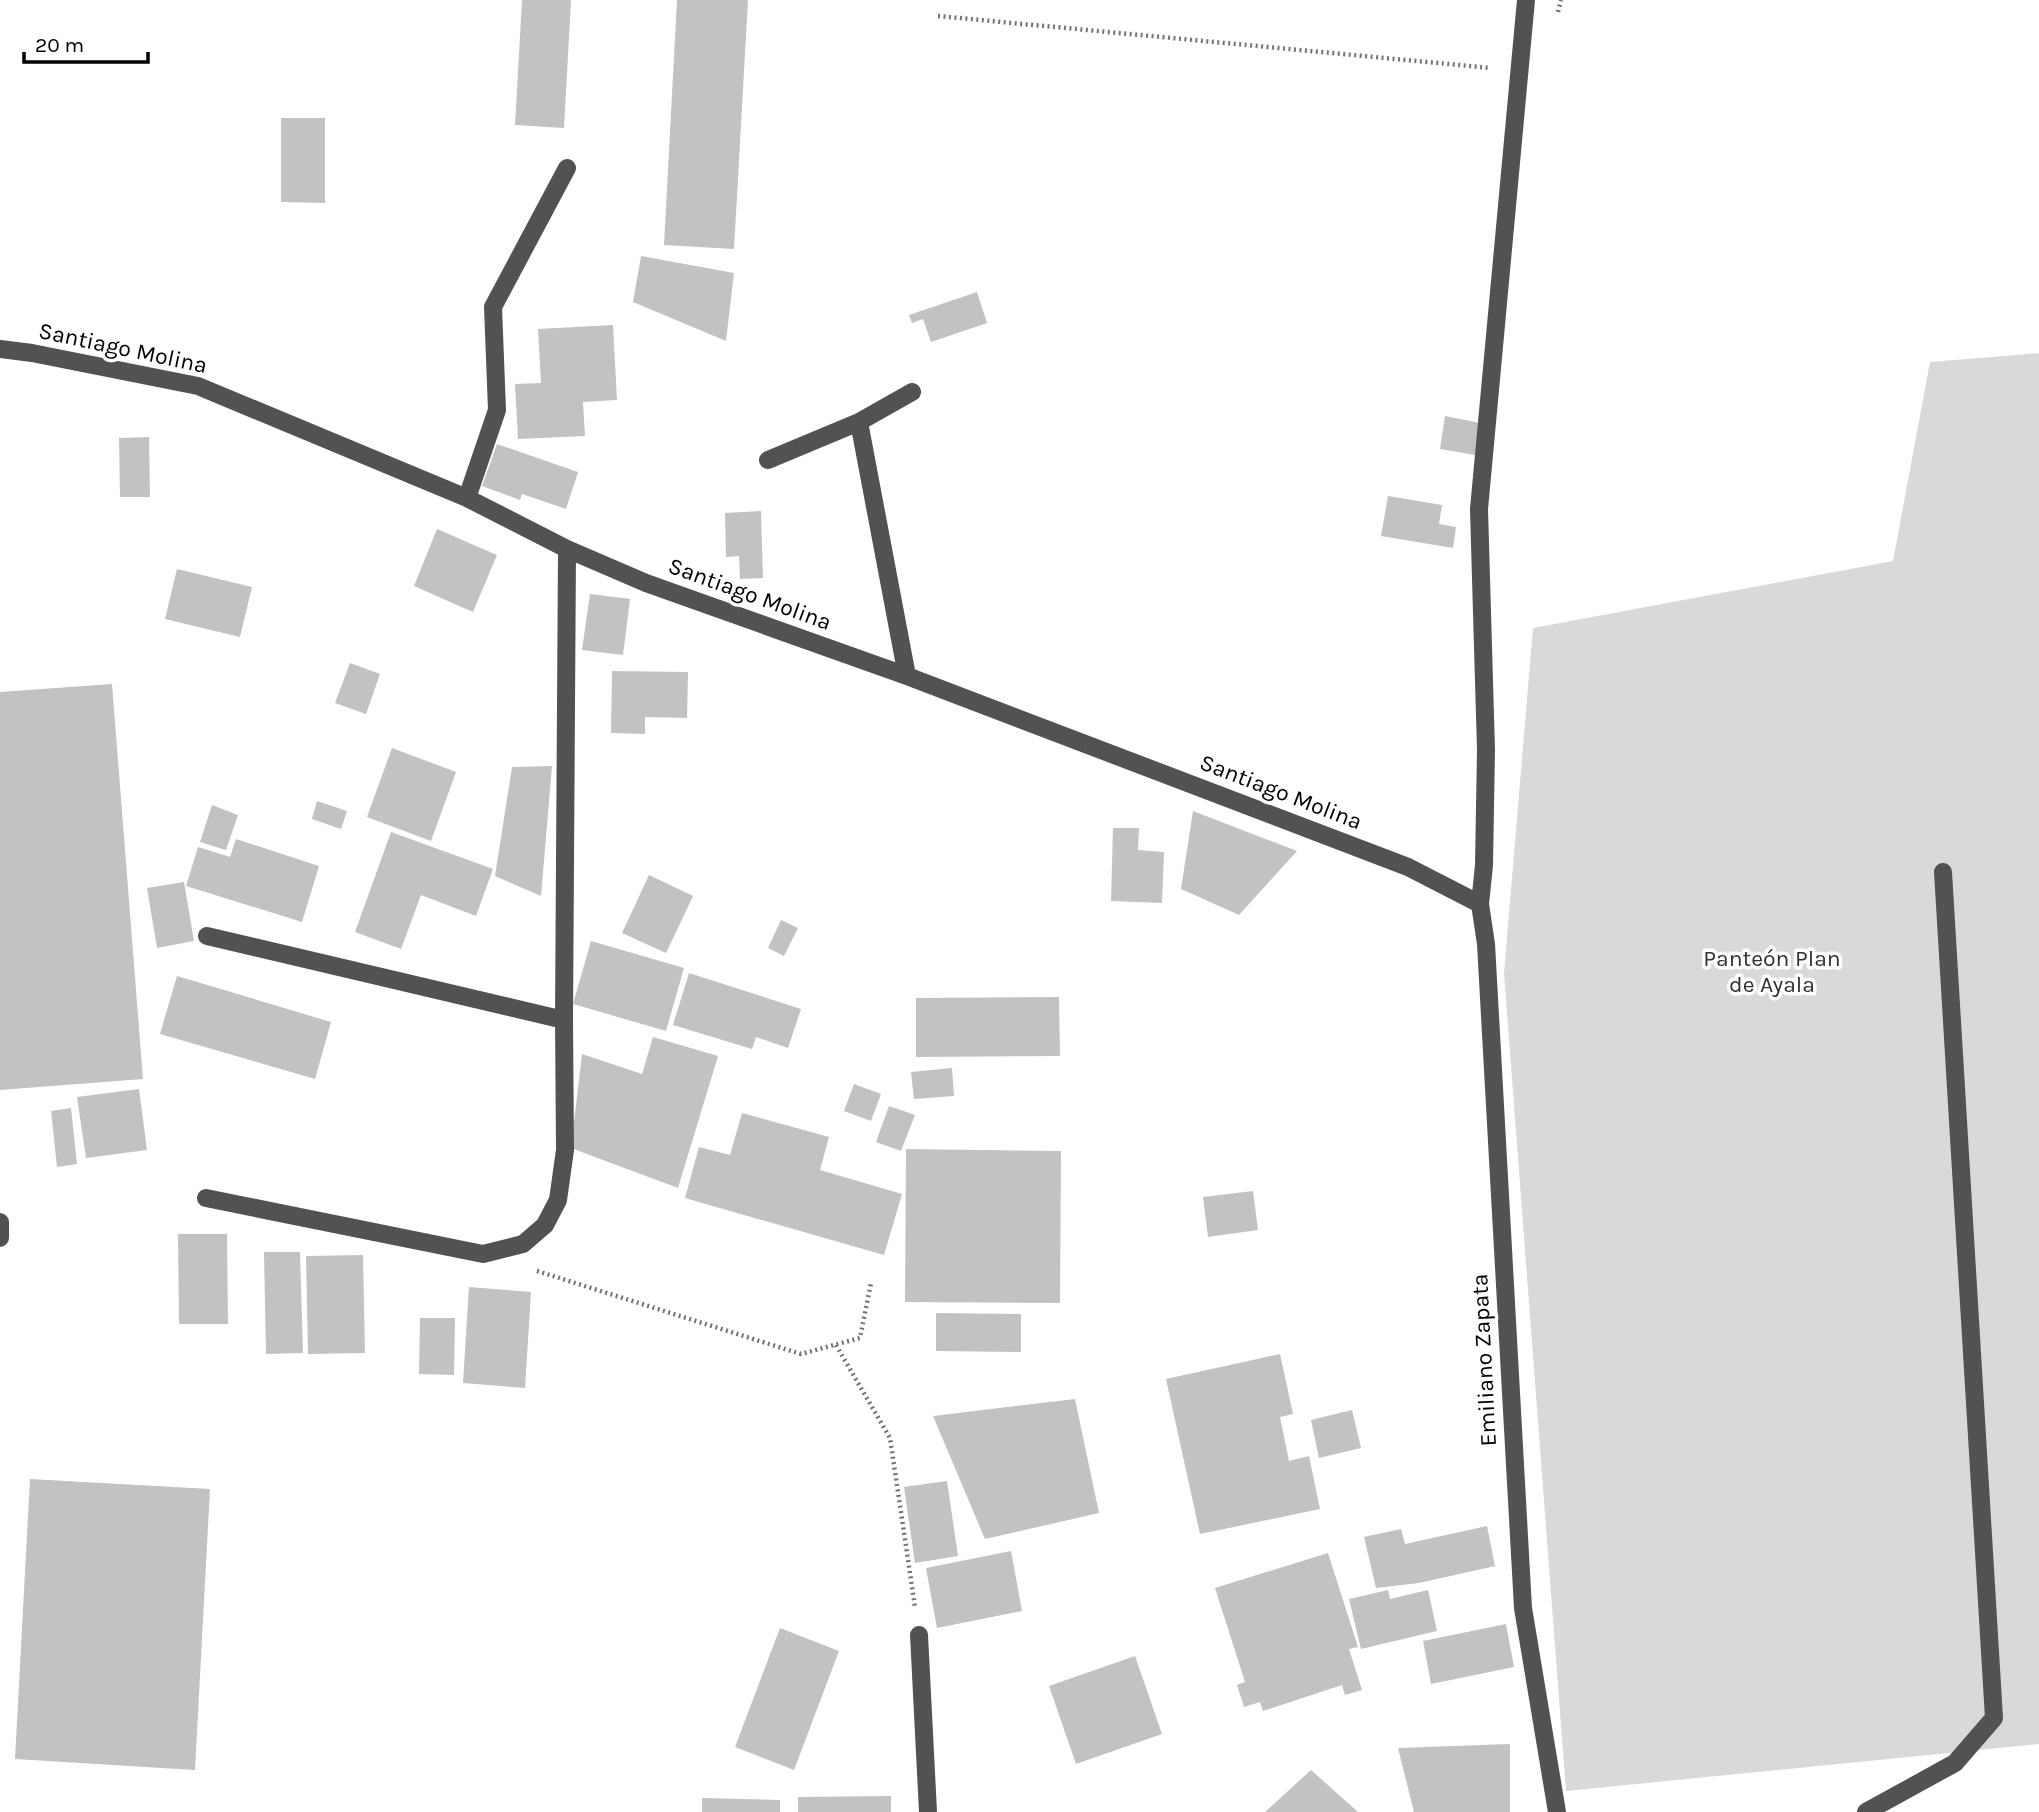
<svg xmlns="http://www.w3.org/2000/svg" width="2039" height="1812" viewBox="0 0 2039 1812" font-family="Karla,sans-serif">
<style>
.green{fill:#d9d9d9}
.building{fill:#c2c2c2}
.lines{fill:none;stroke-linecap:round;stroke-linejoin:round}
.path{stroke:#747474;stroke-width:4.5;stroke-dasharray:2 3.5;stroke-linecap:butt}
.minor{stroke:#525252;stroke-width:18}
.labels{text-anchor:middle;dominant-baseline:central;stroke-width:7;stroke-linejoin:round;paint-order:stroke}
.street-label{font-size:23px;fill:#000;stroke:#fff}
.park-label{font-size:23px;fill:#303030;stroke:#fff}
</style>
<rect width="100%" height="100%" fill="#fff"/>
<path class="green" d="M 2039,353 L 2039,1744 L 1566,1791 L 1504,973 L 1533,628 L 1893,561 L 1930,362 Z"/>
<path class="building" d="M 522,0 L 571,0 L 564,128 L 515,125 Z
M 677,0 L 748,0 L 734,249 L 664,245 Z
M 281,118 L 325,118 L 325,203 L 281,202 Z
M 641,256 L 734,273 L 726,341 L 633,302 Z
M 977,292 L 987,323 L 931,342 L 923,319 L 912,323 L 909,315 Z
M 613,325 L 617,400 L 583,402 L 585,436 L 518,439 L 515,384 L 541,383 L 538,329 Z
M 1445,416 L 1480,423 L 1475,455 L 1440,449 Z
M 149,437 L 150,497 L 120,497 L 119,438 Z
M 497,444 L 578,472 L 566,509 L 522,494 L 520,500 L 482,486 Z
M 1388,496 L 1442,505 L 1439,524 L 1456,527 L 1453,548 L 1381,536 Z
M 761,511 L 763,578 L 740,579 L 739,556 L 726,557 L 725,513 Z
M 437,529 L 497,555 L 473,612 L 414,586 Z
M 177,569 L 252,587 L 240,637 L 165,619 Z
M 590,594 L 630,599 L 623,655 L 582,650 Z
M 350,663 L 380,674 L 366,714 L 335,703 Z
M 612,671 L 688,672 L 687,718 L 645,717 L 645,734 L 611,733 Z
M 112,684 L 143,1079 L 0,1090 L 0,692 Z
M 392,748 L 456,772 L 431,841 L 367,817 Z
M 552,766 L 541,896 L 495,876 L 512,767 Z
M 317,801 L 347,811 L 341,829 L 312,819 Z
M 212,805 L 238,815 L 226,850 L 200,842 Z
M 1193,811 L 1297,851 L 1239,915 L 1181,889 Z
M 1113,828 L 1139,828 L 1138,850 L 1164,852 L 1162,903 L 1111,901 Z
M 391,832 L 493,869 L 476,916 L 421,895 L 401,949 L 355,932 Z
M 236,839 L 319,866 L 302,922 L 186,886 L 198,847 L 230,857 Z
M 649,875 L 693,896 L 666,953 L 622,933 Z
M 184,882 L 194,941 L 157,948 L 147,888 Z
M 781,920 L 798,928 L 784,956 L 768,948 Z
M 591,941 L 684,968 L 666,1031 L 573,1004 Z
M 689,973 L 801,1009 L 788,1048 L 756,1037 L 752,1049 L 673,1025 Z
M 177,976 L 331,1022 L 315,1079 L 160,1034 Z
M 1059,997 L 1060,1056 L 916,1057 L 916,998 Z
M 653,1037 L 718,1056 L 678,1188 L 571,1148 L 582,1054 L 642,1074 Z
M 952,1068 L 954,1096 L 914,1099 L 911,1072 Z
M 854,1084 L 881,1094 L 871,1121 L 844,1111 Z
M 139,1089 L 147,1150 L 86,1158 L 77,1097 Z
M 889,1106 L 915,1115 L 901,1151 L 876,1142 Z
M 71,1108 L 77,1164 L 57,1167 L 51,1111 Z
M 742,1113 L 829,1137 L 820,1170 L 902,1194 L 884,1255 L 685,1198 L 699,1147 L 730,1155 Z
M 906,1149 L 1061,1151 L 1060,1303 L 905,1302 Z
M 1253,1191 L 1258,1230 L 1208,1237 L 1203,1197 Z
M 178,1234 L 227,1234 L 228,1324 L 179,1324 Z
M 264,1252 L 300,1252 L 303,1353 L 266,1354 Z
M 363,1255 L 365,1353 L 308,1354 L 306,1256 Z
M 469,1287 L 531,1292 L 525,1388 L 463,1383 Z
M 936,1313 L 1021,1314 L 1021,1352 L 936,1351 Z
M 420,1318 L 455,1318 L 454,1375 L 419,1374 Z
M 1280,1354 L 1293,1414 L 1280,1417 L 1289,1461 L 1309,1456 L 1320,1509 L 1200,1534 L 1166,1379 Z
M 1075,1399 L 1099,1513 L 985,1539 L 933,1416 Z
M 1352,1410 L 1361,1448 L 1319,1458 L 1311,1420 Z
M 30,1479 L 210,1489 L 195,1770 L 15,1759 Z
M 947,1481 L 958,1556 L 915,1563 L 904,1487 Z
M 1487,1526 L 1495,1566 L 1419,1583 L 1376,1588 L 1364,1537 L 1401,1529 L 1405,1544 Z
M 1011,1551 L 1022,1611 L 937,1628 L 926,1568 Z
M 1328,1553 L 1358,1647 L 1349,1649 L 1362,1690 L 1345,1695 L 1342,1685 L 1263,1711 L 1260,1702 L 1244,1707 L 1237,1685 L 1245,1682 L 1215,1588 Z
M 1388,1590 L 1390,1599 L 1428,1590 L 1437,1631 L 1361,1649 L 1349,1599 Z
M 1506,1624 L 1514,1667 L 1431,1684 L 1423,1641 Z
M 780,1628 L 839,1651 L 794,1770 L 735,1747 Z
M 1135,1656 L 1162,1734 L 1076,1764 L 1049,1686 Z
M 1510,1744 L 1510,1812 L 1414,1812 L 1398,1748 Z
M 1311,1770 L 1358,1812 L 1265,1812 Z
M 891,1796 L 891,1812 L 798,1812 L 798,1797 Z
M 702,1798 L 780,1800 L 780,1812 L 702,1812 Z"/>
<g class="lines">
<path class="path" d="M 1558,12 L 1561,0
M 938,16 L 1491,68
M 537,1271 L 801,1354 L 860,1338 L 871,1283
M 836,1345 L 890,1438 L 915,1607"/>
<path class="minor" d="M 1526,0 L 1479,509 L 1486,750 L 1484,865 L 1480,904 L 1486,944 L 1523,1608 L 1557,1812
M 0,349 L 32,353 L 198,386 L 467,498 L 567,549 L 646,583 L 907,676 L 1408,867 L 1480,904
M 859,422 L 907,676
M 768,460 L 859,422 L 912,392
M 467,498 L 497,410 L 493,307 L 567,168
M 207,936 L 564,1020
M 206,1198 L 483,1254 L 523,1244 L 545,1225 L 558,1200 L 565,1150 L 564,1020 L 567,549
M 0,1222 L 0,1238
M 919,1635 L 928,1812
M 1866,1812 L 1955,1763 L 1994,1718 L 1943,872"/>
</g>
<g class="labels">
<g class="street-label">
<text transform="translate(123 348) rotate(12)">Santiago Molina</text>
<text transform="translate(750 594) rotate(20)">Santiago Molina</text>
<text transform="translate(1281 792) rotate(21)">Santiago Molina</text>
<text transform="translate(1484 1360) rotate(-93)">Emiliano Zapata</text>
</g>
<g class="park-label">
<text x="1772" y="958">Panteón Plan<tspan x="1772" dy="26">de Ayala</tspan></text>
</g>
</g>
<path d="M24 52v10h124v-10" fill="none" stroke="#000000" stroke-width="3.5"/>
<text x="35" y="52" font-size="21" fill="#000000" stroke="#ffffff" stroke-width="5" paint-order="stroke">20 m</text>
</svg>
